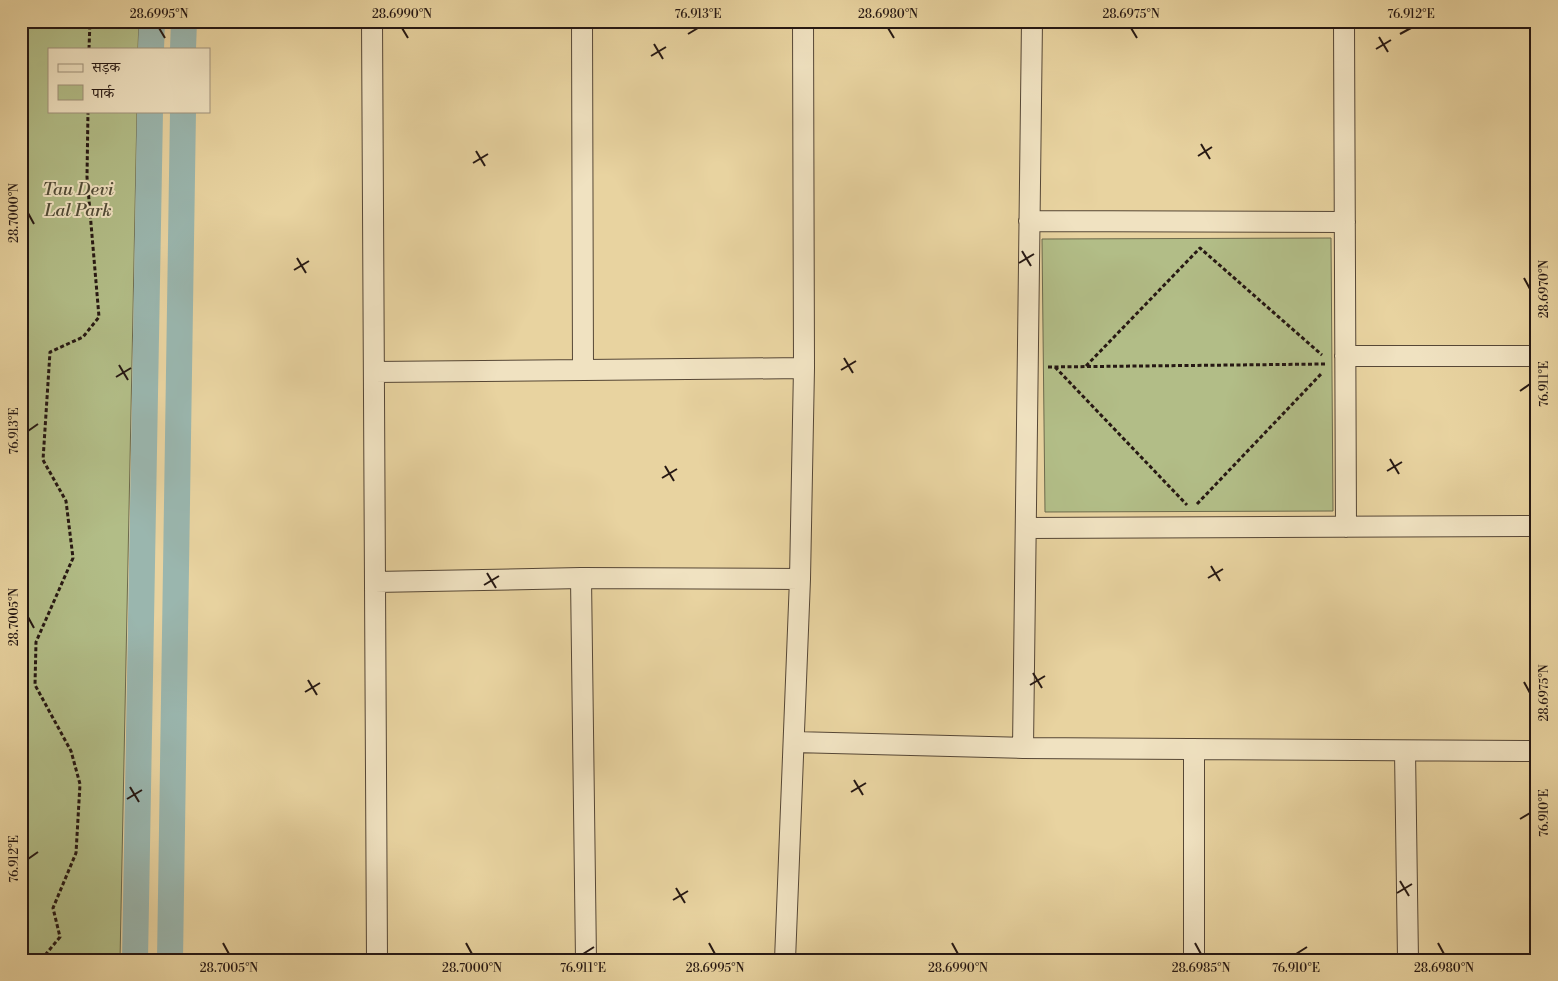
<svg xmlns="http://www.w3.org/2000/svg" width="1558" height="981" viewBox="0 0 1558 981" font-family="'Libre Bodoni','Noto Serif Devanagari',serif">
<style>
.green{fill:#b2bd87;stroke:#6c6a4d}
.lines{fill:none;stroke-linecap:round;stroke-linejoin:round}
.canal{stroke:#9ab6ae;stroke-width:26}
.minor-casing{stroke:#564736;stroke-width:22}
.path{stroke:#261813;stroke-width:3;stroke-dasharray:4 2.5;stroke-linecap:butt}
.minor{stroke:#f0e2c1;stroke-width:20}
.ticks{fill:none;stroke:#261813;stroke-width:2}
.labels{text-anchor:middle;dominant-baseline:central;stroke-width:4;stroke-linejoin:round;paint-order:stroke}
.park-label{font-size:18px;font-style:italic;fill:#504a36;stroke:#f0e2c1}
.neatline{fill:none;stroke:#261813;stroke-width:2}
.ticks-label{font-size:12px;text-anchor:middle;fill:#261813}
</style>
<rect width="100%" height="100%" fill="#e8d3a0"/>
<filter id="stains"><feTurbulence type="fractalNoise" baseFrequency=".004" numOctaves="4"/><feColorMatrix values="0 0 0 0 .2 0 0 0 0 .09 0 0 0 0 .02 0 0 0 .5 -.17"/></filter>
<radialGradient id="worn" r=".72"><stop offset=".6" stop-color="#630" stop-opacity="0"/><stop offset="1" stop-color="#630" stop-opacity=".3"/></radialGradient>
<path class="green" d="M 21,21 L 139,21 L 138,49 L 49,49 L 49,111 L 137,111 L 120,960 L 21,960 Z
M 1331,238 L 1333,511 L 1045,512 L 1042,239 Z"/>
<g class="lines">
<path class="canal" d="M 151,49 L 152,21
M 183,49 L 184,21
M 135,960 L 150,111
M 170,960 L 183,111"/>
<g class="minor-casing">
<path id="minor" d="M 372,21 L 377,960
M 582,21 L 583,370
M 1344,21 L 1346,527
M 1029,221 L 1345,222
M 1345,356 L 1537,356
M 374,372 L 804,368
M 1026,528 L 1537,526
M 581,578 L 586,960
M 375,582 L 581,578 L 800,579
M 794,742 L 1023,748 L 1537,751
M 1023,748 L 1032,21
M 1405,751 L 1408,960
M 785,960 L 800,579 L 804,368 L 803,21
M 1194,960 L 1194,749"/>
</g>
<path class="path" d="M 89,49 L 90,21
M 1086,366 L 1200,248 L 1322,355
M 1048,367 L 1325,364
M 1055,367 L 1187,505
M 1197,504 L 1322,373
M 41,960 L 60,937 L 53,908 L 76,853 L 80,784 L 71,751 L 35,685 L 36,642 L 73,558 L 66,501 L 43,460 L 50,352 L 83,337 L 99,317 L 87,177 L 88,111"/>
<use href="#minor" class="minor"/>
</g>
<path class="ticks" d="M 159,28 L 165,38M 402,28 L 408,38M 888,28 L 894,38M 1131,28 L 1137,38M 688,34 L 698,28M 1400,34 L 1411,28M 1379,37 L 1388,52M 654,44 L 663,59M 1376,49 L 1391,40M 651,56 L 666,47M 1201,144 L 1210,159M 476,151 L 485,166M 1198,156 L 1212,147M 473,163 L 488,154M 28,213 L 34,224M 1022,251 L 1031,266M 297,258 L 306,273M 1019,263 L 1034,254M 294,270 L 309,261M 1524,278 L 1530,289M 844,358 L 853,373M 119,365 L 128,380M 841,370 L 856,361M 116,377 L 131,368M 1520,391 L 1530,384M 28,431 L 38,424M 1390,459 L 1399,474M 665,466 L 674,481M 1387,471 L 1402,462M 662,478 L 677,469M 1211,566 L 1220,581M 487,573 L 496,588M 1208,578 L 1223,569M 484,585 L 499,576M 28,617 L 34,628M 1033,673 L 1042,688M 308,680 L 317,695M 1524,682 L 1530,693M 1030,685 L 1045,676M 305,692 L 320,683M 854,780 L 863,795M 130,787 L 139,802M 851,792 L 866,783M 127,799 L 142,790M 1520,819 L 1530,813M 28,859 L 38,852M 1400,881 L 1409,896M 676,888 L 685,903M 1397,893 L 1412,884M 673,900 L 688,891M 223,943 L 229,954M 466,943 L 472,954M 709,943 L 715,954M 952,943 L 958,954M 1195,943 L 1201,954M 1438,943 L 1444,954M 583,954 L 594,947M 1296,954 L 1307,947"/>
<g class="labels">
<g class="park-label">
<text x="78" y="189">Tau Devi<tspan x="78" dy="21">Lal Park</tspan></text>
</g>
</g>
<rect width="1558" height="981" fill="none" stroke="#e8d3a0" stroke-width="55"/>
<rect x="48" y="48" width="162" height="65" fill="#f0e2c1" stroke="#9f917b"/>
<rect x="58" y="64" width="25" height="8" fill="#f0e2c1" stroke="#9f917b"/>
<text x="92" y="72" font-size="15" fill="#261813">सड़क</text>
<rect x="58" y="85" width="25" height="15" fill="#b2bd87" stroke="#9f917b"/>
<text x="92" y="98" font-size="15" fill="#261813">पार्क</text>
<rect x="28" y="28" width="1502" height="926" class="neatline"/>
<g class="ticks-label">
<text x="159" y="18">28.6995°N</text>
<text x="402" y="18">28.6990°N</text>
<text x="698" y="18">76.913°E</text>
<text x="888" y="18">28.6980°N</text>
<text x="1131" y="18">28.6975°N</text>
<text x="1411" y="18">76.912°E</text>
<text transform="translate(14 213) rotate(-90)" y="4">28.7000°N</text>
<text transform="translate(1544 289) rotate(-90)" y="4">28.6970°N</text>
<text transform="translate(1544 384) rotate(-90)" y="4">76.911°E</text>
<text transform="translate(14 431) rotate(-90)" y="4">76.913°E</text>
<text transform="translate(14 617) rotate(-90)" y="4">28.7005°N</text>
<text transform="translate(1544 693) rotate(-90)" y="4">28.6975°N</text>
<text transform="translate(1544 813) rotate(-90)" y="4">76.910°E</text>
<text transform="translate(14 859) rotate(-90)" y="4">76.912°E</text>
<text x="229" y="972">28.7005°N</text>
<text x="472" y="972">28.7000°N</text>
<text x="583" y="972">76.911°E</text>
<text x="715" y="972">28.6995°N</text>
<text x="958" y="972">28.6990°N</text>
<text x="1201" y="972">28.6985°N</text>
<text x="1296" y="972">76.910°E</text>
<text x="1444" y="972">28.6980°N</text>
</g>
<rect width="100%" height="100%" filter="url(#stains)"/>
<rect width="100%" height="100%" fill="url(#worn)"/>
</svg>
